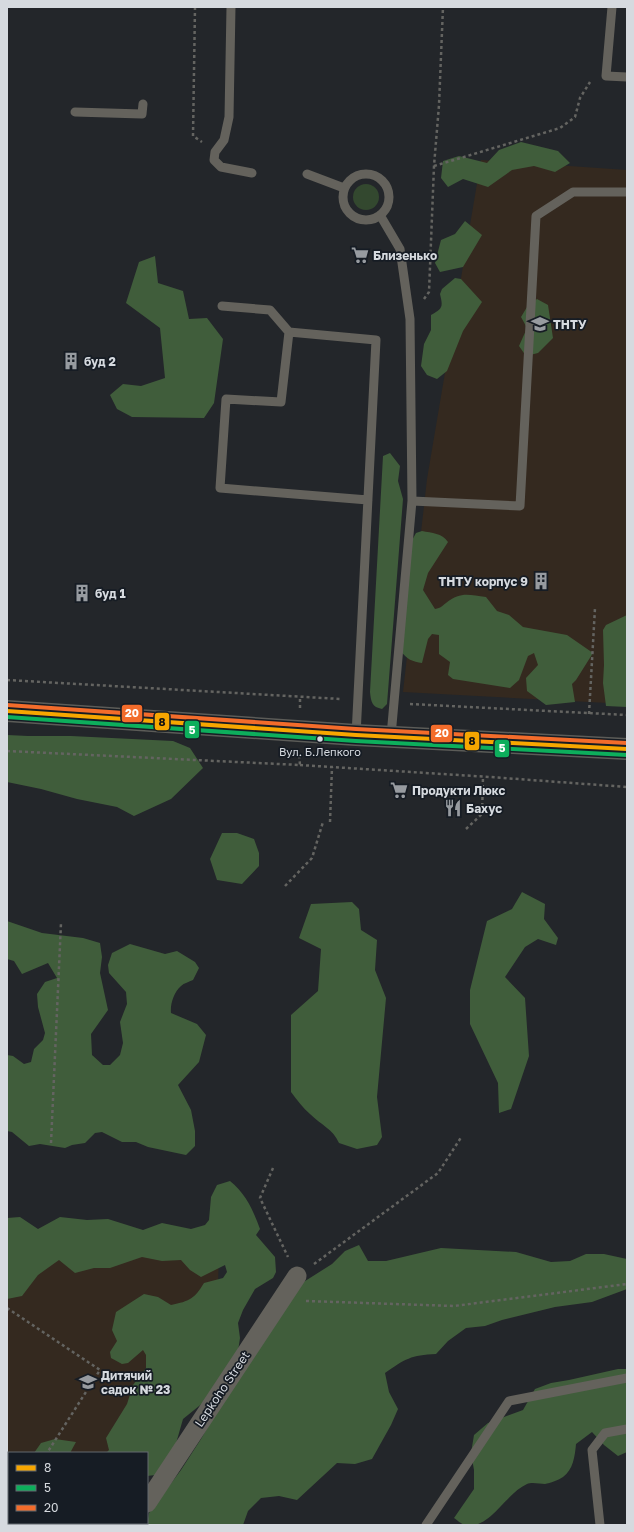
<svg xmlns="http://www.w3.org/2000/svg" width="634" height="1532" viewBox="0 0 634 1532" font-family="'Golos Text',sans-serif">
<style>
.education{fill:#34291f}
.green{fill:#33482f}
.forest{fill:#405d3b}
.lines{fill:none;stroke-linecap:round;stroke-linejoin:round}
.path{stroke:#646461;stroke-width:2.5;stroke-dasharray:3 3;stroke-linecap:butt}
.service{stroke:#64625c;stroke-width:9}
.minor{stroke:#64625c;stroke-width:19}
.secondary{stroke:#5c5c58;stroke-width:22}
.bus-1-casing{stroke:#161c24;stroke-width:7}
.bus-2-casing{stroke:#161c24;stroke-width:7}
.bus-3-casing{stroke:#161c24;stroke-width:7}
.bus-1{stroke:#f7a600;stroke-width:4}
.bus-2{stroke:#0daf5c;stroke-width:4}
.bus-3{stroke:#f36c2b;stroke-width:4}
.bus-dot{fill:#d6dadf;stroke:#161c24;stroke-width:1.5}
.labels{text-anchor:middle;dominant-baseline:central;stroke-width:3.5;stroke-linejoin:round;paint-order:stroke}
.bus-label{font-size:11px;fill:#d6dadf;stroke:#161c24}
.poi-label{font-size:12px;font-weight:bold;fill:#d6dadf;stroke:#161c24;text-anchor:start}
.street-label{font-size:12px;fill:#d6dadf;stroke:#161c24}
.line-badge{stroke:#161c24;stroke-width:1.5}
.badge-label{font-size:11px;text-anchor:middle;font-weight:bold;fill:#fff}
.pale-badge-label{font-size:11px;text-anchor:middle;font-weight:bold;fill:#111}
</style>
<rect width="100%" height="100%" fill="#23262a"/>
<path class="education" d="M 481,160 L 627,170 L 627,704 L 403,692 L 427,479 Z
M 7,1246 L 219,1256 L 217,1312 L 122,1453 L 9,1453 L 9,1523 L 75,1523 L 73,1525 L 7,1525 Z"/>
<path class="green" d="M353 197a13 13 0 1 1 26 0a13 13 0 1 1-26 0Z"/>
<path class="forest" d="M 521,142 L 558,151 L 570,163 L 555,172 L 534,166 L 512,170 L 488,187 L 463,179 L 448,187 L 441,178 L 443,161 L 459,156 L 487,163 L 499,150 Z
M 465,221 L 482,235 L 463,267 L 440,272 L 435,263 L 441,240 L 455,234 Z
M 155,256 L 158,283 L 183,291 L 189,319 L 207,318 L 223,339 L 214,403 L 204,418 L 132,417 L 117,409 L 110,395 L 123,384 L 141,386 L 165,378 L 160,328 L 126,303 L 139,262 Z
M 455,278 L 461,279 L 482,302 L 463,331 L 447,371 L 437,379 L 427,375 L 421,366 L 424,344 L 431,330 L 431,315 C 443,308 443,307 440,294 L 442,289 Z
M 537,299 L 548,305 L 553,338 L 538,353 L 526,356 L 519,346 L 527,328 L 521,317 L 527,307 Z
M 390,453 L 400,466 L 398,481 L 403,499 L 387,704 L 382,709 C 372,707 371,702 370,692 L 383,456 Z
M 422,531 C 432,533 442,533 448,542 L 428,573 L 423,590 L 435,609 C 441,608 442,606 446,603 C 461,591 469,595 486,597 L 497,611 L 509,615 L 523,627 L 567,635 L 593,653 L 576,680 L 572,684 L 575,702 L 546,705 L 527,691 L 526,678 L 538,665 L 534,653 L 528,656 L 519,680 L 510,688 L 453,679 L 448,675 L 450,662 L 439,654 L 439,635 L 432,634 L 428,639 L 422,663 C 413,662 406,659 401,651 L 410,544 L 416,533 Z
M 627,615 L 627,707 L 606,706 L 603,683 L 604,665 L 603,630 L 606,625 Z
M 7,735 L 28,736 L 71,736 L 173,741 L 190,748 L 203,768 L 171,799 L 134,816 L 117,807 L 77,799 L 41,789 L 7,782 Z
M 222,833 L 237,833 L 254,839 L 259,853 L 259,866 L 242,884 L 217,880 L 210,859 Z
M 522,892 L 545,904 L 544,919 L 558,938 L 556,945 L 538,939 L 525,947 L 505,977 L 525,998 L 529,1056 L 511,1109 L 499,1113 L 498,1083 L 470,1024 L 470,990 L 487,921 L 512,909 Z
M 352,902 L 359,909 L 361,930 L 377,940 L 375,970 L 386,998 L 377,1097 L 382,1137 L 377,1145 L 357,1149 L 339,1143 C 333,1129 321,1125 310,1114 C 303,1108 297,1100 291,1092 L 291,1015 L 318,991 L 321,949 L 299,938 L 311,904 Z
M 7,921 L 42,933 L 83,938 L 100,943 L 102,957 L 100,973 L 108,1010 L 91,1034 L 92,1055 L 103,1065 L 110,1065 L 120,1055 L 123,1043 L 120,1022 L 127,1004 L 126,992 L 109,973 L 108,965 L 112,953 L 130,944 L 165,954 L 177,951 L 195,962 L 199,968 L 193,980 C 189,982 184,983 181,986 C 174,992 170,1004 171,1013 L 197,1024 L 206,1035 L 199,1062 L 178,1085 L 191,1110 L 195,1131 L 195,1146 L 186,1155 L 148,1147 L 136,1142 L 122,1142 L 102,1132 L 95,1133 L 85,1143 L 72,1145 L 65,1148 L 40,1144 L 29,1146 L 12,1132 L 7,1131 L 7,1055 L 13,1056 L 24,1064 L 31,1062 L 34,1049 L 43,1040 L 45,1033 L 38,1007 L 37,994 L 45,982 L 57,978 L 48,963 L 22,974 L 14,961 L 7,959 Z
M 230,1181 C 246,1194 253,1210 260,1229 L 256,1235 L 275,1257 L 276,1272 L 273,1278 L 255,1289 L 243,1310 L 238,1323 L 240,1338 L 237,1358 L 204,1402 L 183,1419 L 171,1461 L 164,1474 L 147,1476 L 147,1453 L 106,1453 L 109,1450 L 106,1438 L 127,1404 L 133,1385 L 146,1368 L 146,1355 L 143,1350 L 128,1363 L 122,1364 L 111,1358 L 110,1352 L 117,1341 L 112,1330 L 116,1312 L 144,1294 L 158,1297 L 171,1305 C 190,1301 194,1299 204,1283 L 223,1278 L 227,1272 L 225,1265 L 201,1277 L 190,1270 L 181,1260 L 162,1261 L 142,1257 L 110,1268 L 94,1268 L 75,1273 L 59,1260 L 38,1275 L 22,1296 L 7,1299 L 7,1218 L 20,1217 L 38,1229 L 60,1217 L 87,1220 L 108,1219 L 143,1230 L 162,1223 L 191,1229 L 205,1225 L 209,1220 L 211,1197 L 217,1185 Z
M 359,1245 L 368,1261 L 386,1261 L 441,1248 L 516,1252 L 551,1262 L 570,1261 L 586,1254 L 604,1254 L 627,1259 L 627,1289 L 592,1302 L 555,1307 L 502,1320 L 485,1326 L 466,1328 L 448,1341 L 436,1354 C 411,1355 405,1359 385,1373 L 389,1392 L 398,1409 L 391,1425 L 372,1459 L 355,1464 L 337,1463 L 297,1500 L 279,1496 L 261,1498 L 248,1511 L 243,1525 L 147,1525 L 149,1513 L 181,1470 L 201,1439 L 249,1355 L 302,1283 L 332,1264 L 345,1251 Z
M 618,1369 L 627,1369 L 627,1452 L 618,1456 L 604,1445 L 592,1432 L 576,1444 C 575,1456 573,1470 563,1477 C 559,1480 550,1483 545,1484 C 540,1484 532,1482 527,1484 C 506,1493 489,1531 465,1525 C 461,1524 457,1520 454,1518 L 474,1489 L 474,1470 L 471,1453 L 474,1435 L 488,1423 L 523,1410 L 535,1389 L 551,1383 L 569,1380 Z
M 55,1439 L 76,1442 L 70,1453 L 34,1453 L 41,1443 Z
M 56,1523 L 136,1523 L 136,1525 L 55,1525 Z"/>
<g class="lines">
<path class="path" d="M 195,7 L 193,136 L 202,142
M 434,166 L 560,128 L 575,117 L 580,98 L 590,82
M 424,299 L 429,292 L 434,166 L 439,105 L 443,7
M 7,680 L 341,699
M 410,704 L 627,715
M 300,708 L 300,698
M 589,714 L 595,608
M 7,751 L 300,765 L 299,753
M 300,765 L 490,777 L 627,787
M 330,822 L 332,767
M 466,829 L 482,814 L 483,777
M 285,886 L 312,858 L 323,822
M 51,1143 L 61,923
M 273,1168 L 260,1198 L 288,1257
M 314,1264 L 438,1173 L 462,1136
M 306,1301 L 454,1306 L 627,1284
M 7,1308 L 100,1370 L 47,1453
M 7,1498 L 9,1499
M 7,1515 L 9,1512
M 44,1523 L 47,1525"/>
<path class="service" d="M 231,7 L 229,117 L 224,140 L 215,152 L 214,160 L 221,167 L 252,173
M 612,7 L 606,76 L 627,77
M 75,112 L 142,114 L 143,104
M 307,174 L 344,188
M343 197a23 23 0 1 1 46 0a23 23 0 1 1-46 0Z
M 380,215 L 400,249 L 410,319 L 412,501 L 391,736
M 222,306 L 270,310 L 289,332 L 376,340 L 356,735
M 289,332 L 281,402 L 226,399 L 220,488 L 368,500
M 412,501 L 520,506 L 536,216 L 573,192 L 627,192
M 426,1525 L 509,1401 L 627,1378
M 600,1525 L 592,1450 L 605,1433 L 627,1429"/>
<path class="minor" d="M 147,1503 L 297,1276
M 132,1525 L 133,1523"/>
<path class="secondary" d="M 7,711 L 356,735 L 627,749"/>
<g class="bus-1-casing">
<path id="bus-1" d="M 7,711 L 356,735 L 627,749"/>
</g>
<g class="bus-2-casing">
<path id="bus-2" d="M 7,717 L 356,741 L 627,755"/>
</g>
<g class="bus-3-casing">
<path id="bus-3" d="M 7,705 L 356,729 L 627,743"/>
</g>
<use href="#bus-1" class="bus-1"/>
<use href="#bus-2" class="bus-2"/>
<use href="#bus-3" class="bus-3"/>
</g>
<defs>
<g id="supermarket-bare" transform="scale(1.38)"><path d="M-6-5.5h2.5l.6 2H6L4.5 2H-2.5L-4.4-4H-6ZM-1.5 3.2a1.3 1.3 0 1 0 .1 0ZM3 3.2a1.3 1.3 0 1 0 .1 0Z" fill="#979ba0" stroke="#161c24" stroke-width="2.5" paint-order="stroke"/></g>
<g id="university-bare" transform="scale(1.38)"><path d="M0-5L7-2L0 1L-7-2ZM-4 1L0 2.5L4 1V4Q0 6-4 4Z" fill="#979ba0" stroke="#161c24" stroke-width="2.5" paint-order="stroke"/></g>
<g id="building-bare" transform="scale(1.38)"><path d="M-4-6H4V6H1V3H-1V6H-4ZM-2.5-4.3h1.7v1.8h-1.7ZM.8-4.3h1.7v1.8H.8ZM-2.5-1h1.7V.8h-1.7ZM.8-1h1.7V.8H.8Z" fill="#979ba0" stroke="#161c24" stroke-width="2.5" paint-order="stroke"/></g>
<g id="restaurant-bare" transform="scale(1.38)"><path d="M-5-6h1v4h1v-4h1v4h1v-4h1v5L-1.5 .5V6h-2V.5L-5-1ZM5-6V6H3V1.5H1.5Q1.5-4 5-6Z" fill="#979ba0" stroke="#161c24" stroke-width="2.5" paint-order="stroke"/></g>
<g id="school-bare" transform="scale(1.38)"><path d="M0-5L7-2L0 1L-7-2ZM-4 1L0 2.5L4 1V4Q0 6-4 4Z" fill="#979ba0" stroke="#161c24" stroke-width="2.5" paint-order="stroke"/></g>
</defs>
<g fill-rule="evenodd">
<use href="#supermarket-bare" x="360" y="255"/>
<use href="#university-bare" x="540" y="324"/>
<use href="#building-bare" x="71" y="361"/>
<use href="#building-bare" x="541" y="581"/>
<use href="#building-bare" x="82" y="593"/>
<use href="#supermarket-bare" x="399" y="790"/>
<use href="#restaurant-bare" x="453" y="808"/>
<use href="#school-bare" x="88" y="1382"/>
</g>
<circle class="bus-dot" cx="320" cy="739" r="3.5"/>
<g class="labels">
<g class="bus-label">
<text x="320" y="751">Вул. Б.Лепкого</text>
</g>
<g class="poi-label">
<text x="373" y="255">Близенько</text>
<text x="553" y="324">ТНТУ</text>
<text x="84" y="361">буд 2</text>
<text x="528" y="581" text-anchor="end">ТНТУ корпус 9</text>
<text x="95" y="593">буд 1</text>
<text x="412" y="790">Продукти Люкс</text>
<text x="466" y="808">Бахус</text>
<text x="101" y="1375">Дитячий<tspan x="101" dy="14">садок № 23</tspan></text>
</g>
<g class="street-label">
<text transform="translate(222 1389) rotate(-56)">Lepkoho Street</text>
</g>
</g>
<g class="line-badge">
<rect x="121" y="704" width="22" height="19" rx="4" fill="#f36c2b"/>
<rect x="154" y="712" width="16" height="19" rx="4" fill="#f7a600"/>
<rect x="184" y="720" width="16" height="19" rx="4" fill="#0daf5c"/>
<rect x="430" y="724" width="23" height="19" rx="4" fill="#f36c2b"/>
<rect x="464" y="731" width="16" height="20" rx="4" fill="#f7a600"/>
<rect x="494" y="739" width="16" height="19" rx="4" fill="#0daf5c"/>
</g>
<g class="badge-label">
<text x="132" y="717">20</text>
<text x="192" y="734">5</text>
<text x="442" y="737">20</text>
<text x="502" y="752">5</text>
</g>
<g class="pale-badge-label">
<text x="162" y="726">8</text>
<text x="472" y="745">8</text>
</g>
<rect width="634" height="1532" fill="none" stroke="#d6dadf" stroke-width="16"/>
<rect x="8" y="1452" width="140" height="72" fill="#161c24" stroke="#63686f"/>
<rect x="16" y="1465" width="20" height="6" fill="#f7a600" stroke="#63686f"/>
<text x="44" y="1472" font-size="12" fill="#d6dadf">8</text>
<rect x="16" y="1485" width="20" height="6" fill="#0daf5c" stroke="#63686f"/>
<text x="44" y="1492" font-size="12" fill="#d6dadf">5</text>
<rect x="16" y="1505" width="20" height="6" fill="#f36c2b" stroke="#63686f"/>
<text x="44" y="1512" font-size="12" fill="#d6dadf">20</text>
</svg>
